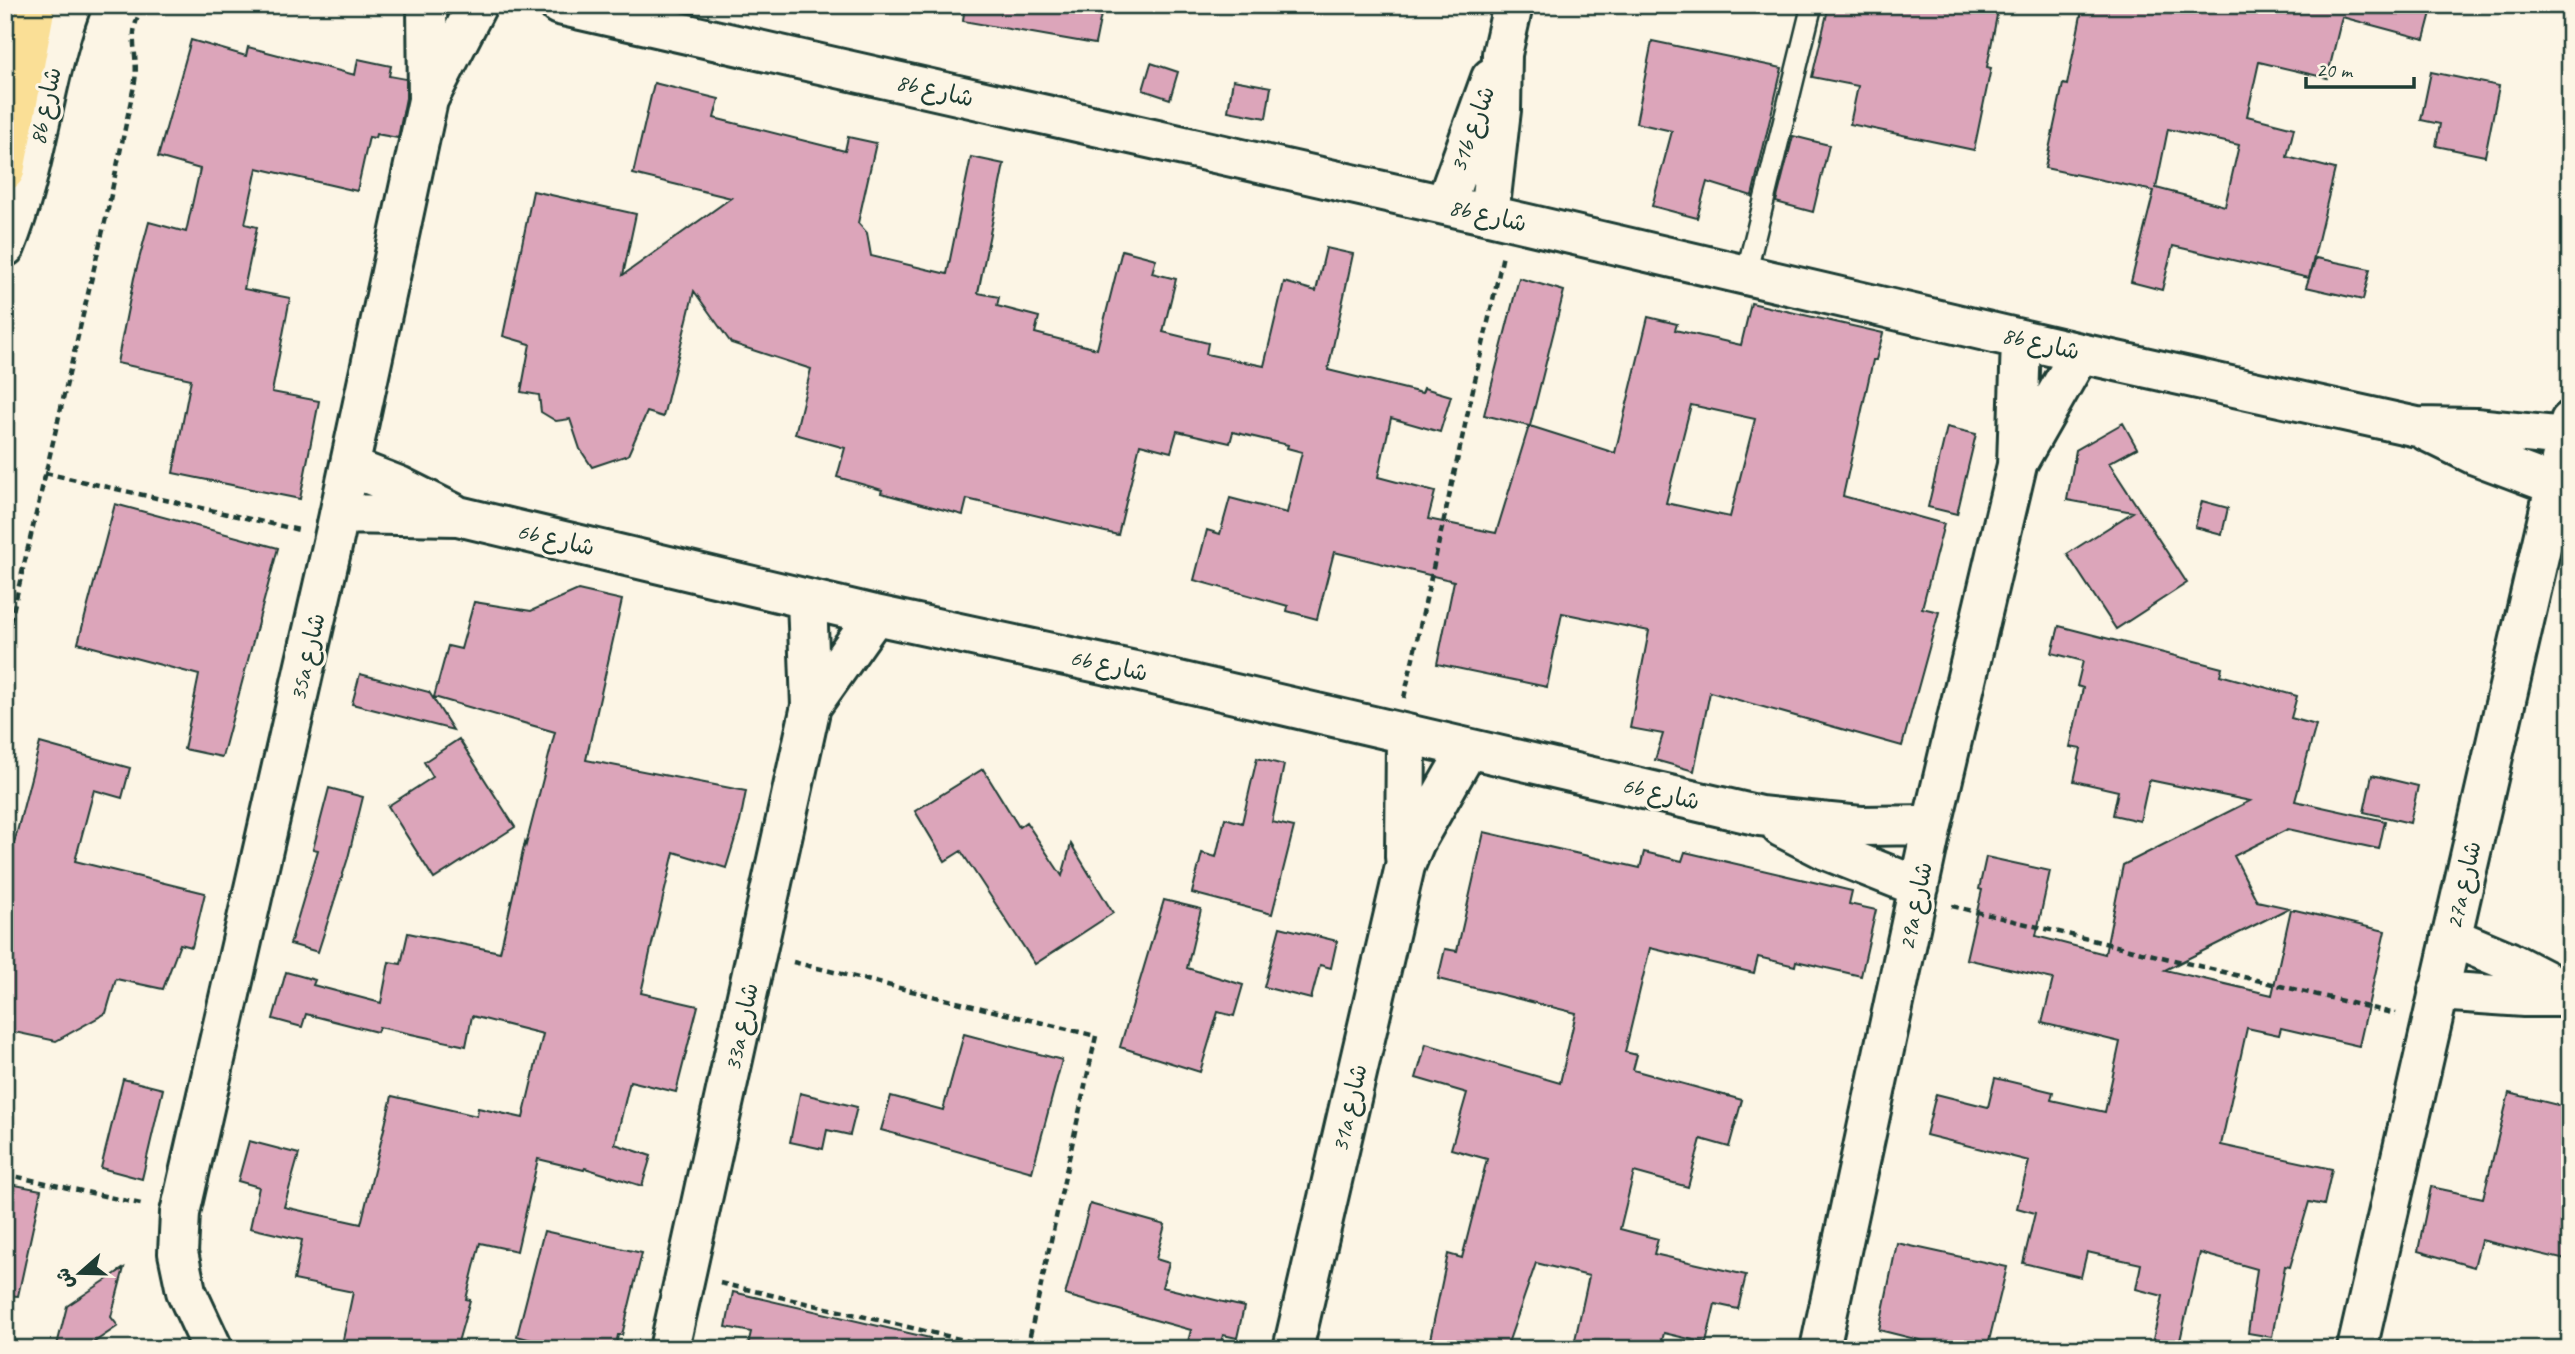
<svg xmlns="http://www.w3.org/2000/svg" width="2575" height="1354" viewBox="0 0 2575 1354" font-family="Caveat,'Playpen Sans Arabic',sans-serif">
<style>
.building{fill:#dca5ba;stroke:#1f3d34;stroke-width:2;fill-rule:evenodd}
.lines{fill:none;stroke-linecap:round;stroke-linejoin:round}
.lane-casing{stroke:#1f3d34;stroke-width:24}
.street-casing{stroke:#1f3d34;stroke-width:44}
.primary-casing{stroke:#1f3d34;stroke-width:44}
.path{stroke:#1f3d34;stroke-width:4.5;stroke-dasharray:7 5;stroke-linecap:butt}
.lane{stroke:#fcf5e5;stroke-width:19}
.street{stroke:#fcf5e5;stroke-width:38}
.primary{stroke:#fadf96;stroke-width:38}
.labels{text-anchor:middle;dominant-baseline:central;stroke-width:6;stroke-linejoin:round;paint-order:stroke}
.street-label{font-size:24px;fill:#1f3d34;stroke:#fcf5e5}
</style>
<rect width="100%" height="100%" fill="#fcf5e5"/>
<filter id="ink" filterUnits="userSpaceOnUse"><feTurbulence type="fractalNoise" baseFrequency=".0143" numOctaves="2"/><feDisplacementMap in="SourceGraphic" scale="14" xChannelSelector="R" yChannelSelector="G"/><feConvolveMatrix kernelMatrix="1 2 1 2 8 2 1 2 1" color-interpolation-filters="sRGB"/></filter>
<g filter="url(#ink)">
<path class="building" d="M 965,5 L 1103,5 L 1095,44 L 963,21 Z
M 1829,5 L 1999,5 L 1987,67 L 1991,68 L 1974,150 L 1850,124 L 1858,86 L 1812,77 Z
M 2083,5 L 2433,5 L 2424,39 L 2342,17 L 2327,78 L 2259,62 L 2247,116 L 2294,128 L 2287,157 L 2335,169 L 2309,278 L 2173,246 L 2162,290 L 2131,282 L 2154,191 L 2045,168 L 2063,84 L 2067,85 ZM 2168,129 L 2239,145 L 2225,206 L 2156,188 Z
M 191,40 L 246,56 L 248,47 L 355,75 L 358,59 L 391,66 L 389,76 L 406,79 L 406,98 L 398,138 L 376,134 L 375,138 L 369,137 L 357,191 L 257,168 L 245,224 L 257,227 L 244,289 L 290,298 L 272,392 L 319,401 L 300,499 L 173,473 L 191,379 L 117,363 L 134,278 L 149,222 L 186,232 L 200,169 L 158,157 Z
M 1652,41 L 1782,68 L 1752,196 L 1707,182 L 1697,218 L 1652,206 L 1672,131 L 1636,123 Z
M 1151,63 L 1178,72 L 1170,99 L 1143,90 Z
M 2431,72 L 2499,86 L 2485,156 L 2436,146 L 2440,124 L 2421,120 Z
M 1233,80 L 1271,87 L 1266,118 L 1228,111 Z
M 654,83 L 719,99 L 714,118 L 845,151 L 848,137 L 876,143 L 858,223 L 867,233 L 871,256 L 947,274 L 971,157 L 1004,164 L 978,293 L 999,297 L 997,306 L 1039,317 L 1035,333 L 1097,349 L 1122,250 L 1156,259 L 1152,273 L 1176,279 L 1163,332 L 1208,343 L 1206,354 L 1264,366 L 1284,282 L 1316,291 L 1326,248 L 1353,254 L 1328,370 L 1422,393 L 1424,388 L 1451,396 L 1440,432 L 1391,418 L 1378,477 L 1435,492 L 1428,519 L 1496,533 L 1529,426 L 1484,415 L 1519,278 L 1564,291 L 1530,426 L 1615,453 L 1648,317 L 1677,324 L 1675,330 L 1741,345 L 1751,303 L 1883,333 L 1876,360 L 1873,360 L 1843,496 L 1944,524 L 1922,608 L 1939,612 L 1902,746 L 1710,692 L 1694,771 L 1655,760 L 1663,734 L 1630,728 L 1649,631 L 1562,613 L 1547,687 L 1437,664 L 1454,581 L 1334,552 L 1317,619 L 1287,611 L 1288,606 L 1194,580 L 1207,530 L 1220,534 L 1230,498 L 1287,513 L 1302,452 L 1287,448 L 1288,445 L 1233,432 L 1230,443 L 1177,431 L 1171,452 L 1140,444 L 1118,535 L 967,499 L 963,515 L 881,493 L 882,490 L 837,477 L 845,448 L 795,434 L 811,369 L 731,343 L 694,291 L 663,417 L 647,412 L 628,455 L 592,467 L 580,449 L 570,419 L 556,421 L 541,412 L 539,395 L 521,392 L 530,344 L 503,336 L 533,191 L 636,214 L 623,275 L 731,198 L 633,174 ZM 1691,405 L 1755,419 L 1730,517 L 1666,503 Z
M 1793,136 L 1829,145 L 1813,212 L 1776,202 Z
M 2316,258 L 2370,269 L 2363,300 L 2306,287 Z
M 2123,423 L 2137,448 L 2109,463 L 2187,583 L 2116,629 L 2067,554 L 2133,512 L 2067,500 L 2076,450 Z
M 1947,427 L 1976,434 L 1957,514 L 1928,507 Z
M 2202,501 L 2228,508 L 2222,534 L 2195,527 Z
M 115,504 L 278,548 L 222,757 L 184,749 L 199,675 L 78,643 Z
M 578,590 L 622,600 L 586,760 L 746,791 L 740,822 L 726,868 L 674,852 L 652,944 L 641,993 L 698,1006 L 676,1092 L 630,1081 L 615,1144 L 651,1156 L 642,1186 L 585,1168 L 584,1170 L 538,1159 L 517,1251 L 480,1243 L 466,1299 L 470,1300 L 456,1349 L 341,1349 L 353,1292 L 294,1280 L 302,1240 L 250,1228 L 259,1187 L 238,1181 L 249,1141 L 299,1154 L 284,1207 L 361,1224 L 392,1096 L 477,1116 L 478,1108 L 523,1118 L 543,1034 L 472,1016 L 466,1046 L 379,1027 L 377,1032 L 306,1014 L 302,1027 L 273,1019 L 286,972 L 315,980 L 313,985 L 381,1003 L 389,962 L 401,964 L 408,933 L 500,952 L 525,842 L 526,845 L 555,732 L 434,697 L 448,646 L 461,649 L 474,602 L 531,611 Z
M 2059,626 L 2222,668 L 2220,675 L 2297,696 L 2291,718 L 2316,725 L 2295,801 L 2385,821 L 2379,849 L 2288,829 L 2234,856 L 2257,901 L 2289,908 L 2165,970 L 2272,995 L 2291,909 L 2385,931 L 2359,1046 L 2281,1028 L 2279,1035 L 2247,1028 L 2221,1145 L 2332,1169 L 2324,1205 L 2309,1202 L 2290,1267 L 2285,1266 L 2272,1337 L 2248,1333 L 2257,1269 L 2200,1253 L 2179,1345 L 2153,1339 L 2163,1296 L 2136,1289 L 2141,1264 L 2087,1252 L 2081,1277 L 2023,1263 L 2035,1213 L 2017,1208 L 2029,1161 L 1926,1135 L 1936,1094 L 1988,1107 L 1995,1078 L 2053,1092 L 2051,1100 L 2105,1112 L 2120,1042 L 2042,1023 L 2053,979 L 1966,959 L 1982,890 L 1979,889 L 1986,857 L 2050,871 L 2036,936 L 2105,954 L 2123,865 L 2250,801 L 2149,780 L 2140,821 L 2113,815 L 2118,791 L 2074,781 L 2081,749 L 2070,747 L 2083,688 L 2077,686 L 2083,661 L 2052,653 Z
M 360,674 L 429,692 L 453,730 L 352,704 Z
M 459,739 L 515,827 L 434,879 L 388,806 L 433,777 L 424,762 Z
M 40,743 L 130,768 L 122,798 L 94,790 L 75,861 L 205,893 L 192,947 L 180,944 L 163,989 L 116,979 L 106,1013 L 56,1041 L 5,1030 L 5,878 Z
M 1257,758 L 1284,765 L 1272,822 L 1294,827 L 1272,914 L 1192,893 L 1202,853 L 1216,857 L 1225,818 L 1242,823 Z
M 983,769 L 1019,827 L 1026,822 L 1062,876 L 1071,844 L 1113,913 L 1035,964 L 961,851 L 945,861 L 915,811 Z
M 2372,775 L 2418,786 L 2410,823 L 2364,812 Z
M 329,788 L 363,797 L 348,858 L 318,952 L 290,944 L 318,850 L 313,849 Z
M 1484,832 L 1640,868 L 1644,852 L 1682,861 L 1685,852 L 1852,891 L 1849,904 L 1876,910 L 1861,976 L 1796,961 L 1795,966 L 1758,957 L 1754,973 L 1650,948 L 1625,1052 L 1637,1055 L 1633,1070 L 1742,1100 L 1729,1147 L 1701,1139 L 1688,1187 L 1634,1172 L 1620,1229 L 1658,1239 L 1654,1254 L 1746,1275 L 1738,1309 L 1715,1304 L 1706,1343 L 1664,1333 L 1660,1349 L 1573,1349 L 1589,1276 L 1536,1263 L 1506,1349 L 1428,1349 L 1448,1254 L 1462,1258 L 1487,1159 L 1451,1149 L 1467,1093 L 1416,1078 L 1426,1044 L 1560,1083 L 1576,1013 L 1438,979 L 1445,949 L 1457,951 Z
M 1164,900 L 1201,909 L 1187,968 L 1243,985 L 1234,1016 L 1218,1012 L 1200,1072 L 1120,1047 Z
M 1280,927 L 1337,941 L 1331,968 L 1320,965 L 1311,999 L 1264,987 Z
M 964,1034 L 1062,1060 L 1032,1172 L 881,1130 L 891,1096 L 943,1110 Z
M 123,1079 L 163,1089 L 142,1179 L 101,1168 Z
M 800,1093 L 857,1107 L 850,1135 L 827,1130 L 823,1149 L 790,1142 Z
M 2509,1093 L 2570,1108 L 2570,1261 L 2481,1240 L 2474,1267 L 2418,1251 L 2431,1187 L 2483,1198 Z
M 5,1183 L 41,1190 L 18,1296 L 5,1295 Z
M 1090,1204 L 1165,1225 L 1156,1259 L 1169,1263 L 1162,1287 L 1244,1307 L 1237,1338 L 1223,1335 L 1219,1349 L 1186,1349 L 1191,1330 L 1065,1295 Z
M 544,1231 L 642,1253 L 622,1335 L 618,1335 L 615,1349 L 564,1349 L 517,1336 Z
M 1897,1243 L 2007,1267 L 1987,1349 L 1955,1349 L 1879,1330 Z
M 124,1268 L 111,1317 L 118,1326 L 84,1349 L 56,1349 L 67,1306 Z
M 733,1292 L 930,1338 L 929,1349 L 747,1349 L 751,1332 L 726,1327 Z"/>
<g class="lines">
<g class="lane-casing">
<path id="lane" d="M 1746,274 L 1812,5"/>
</g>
<g class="street-casing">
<path id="street" d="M 559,5 L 1489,215 L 2080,353 L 2417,427 L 2475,428 L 2566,437
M 429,98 L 477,5
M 1445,205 L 1491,78
M 1489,215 L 1501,110 L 1502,54 L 1513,5
M 5,247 C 37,168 42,84 71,5
M 2426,431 L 2475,455 L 2555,485
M 2019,460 L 2080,353
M 350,467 L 399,486 L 453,513
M 339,514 L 458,516 L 875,615 L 1140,672 L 1760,816 L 1861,826 L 1932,825
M 811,706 L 875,615
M 1781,827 L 1826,850 L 1919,887
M 1405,857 L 1406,735
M 2451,937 L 2508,961 L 2570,993
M 2438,991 L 2524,997 L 2570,997
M 213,1349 L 186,1291 L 178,1253 L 180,1213 L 334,538 L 428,100 L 427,5
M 669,1349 L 811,706 L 807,599
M 1293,1349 L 1405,866 L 1415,842 L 1468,749
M 1820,1349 L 1932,825 L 2017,465 L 2021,339
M 2357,1349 L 2570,421"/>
</g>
<g class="primary-casing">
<path id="primary" d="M 5,171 L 36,5"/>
</g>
<path class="path" d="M 45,473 L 299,530
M 5,645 L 108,209 L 135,81 C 139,49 125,36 144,5
M 1404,698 L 1503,255
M 1952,906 L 2396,1014
M 793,962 L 1096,1036 L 1027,1349
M 5,1174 L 145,1205
M 720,1283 L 1002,1349"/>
<use href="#lane" class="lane"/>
<use href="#street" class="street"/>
<use href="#primary" class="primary"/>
</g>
</g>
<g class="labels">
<g class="street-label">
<text transform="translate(935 90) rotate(13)">8b شارع</text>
<text transform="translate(45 106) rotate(-78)">8b شارع</text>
<text transform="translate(1472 129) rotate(-70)">31b شارع</text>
<text transform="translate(1488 215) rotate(13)">8b شارع</text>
<text transform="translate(2041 343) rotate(13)">8b شارع</text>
<text transform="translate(556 539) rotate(13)">6b شارع</text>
<text transform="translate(307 657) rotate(-77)">35a شارع</text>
<text transform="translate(1109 665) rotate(12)">6b شارع</text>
<text transform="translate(1661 793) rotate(13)">6b شارع</text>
<text transform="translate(2463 885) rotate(-77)">27a شارع</text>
<text transform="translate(1915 906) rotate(-78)">29a شارع</text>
<text transform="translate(741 1027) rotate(-78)">33a شارع</text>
<text transform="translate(1349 1108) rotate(-77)">31a شارع</text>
</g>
</g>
<rect width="2575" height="1354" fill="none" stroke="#fcf5e5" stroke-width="28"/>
<rect x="14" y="14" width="2547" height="1326" fill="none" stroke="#1f3d34" stroke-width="2.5" filter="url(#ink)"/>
<g transform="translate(80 1273) rotate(250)" stroke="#fcf5e5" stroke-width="5" paint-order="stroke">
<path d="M0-5L12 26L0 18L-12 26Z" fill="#1f3d34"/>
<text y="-10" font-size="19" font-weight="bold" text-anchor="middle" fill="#1f3d34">ش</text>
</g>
<path d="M2306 77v10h108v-10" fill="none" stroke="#1f3d34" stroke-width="3.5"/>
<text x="2316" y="77" font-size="21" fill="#1f3d34" stroke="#fcf5e5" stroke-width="5" paint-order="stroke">20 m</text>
</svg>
